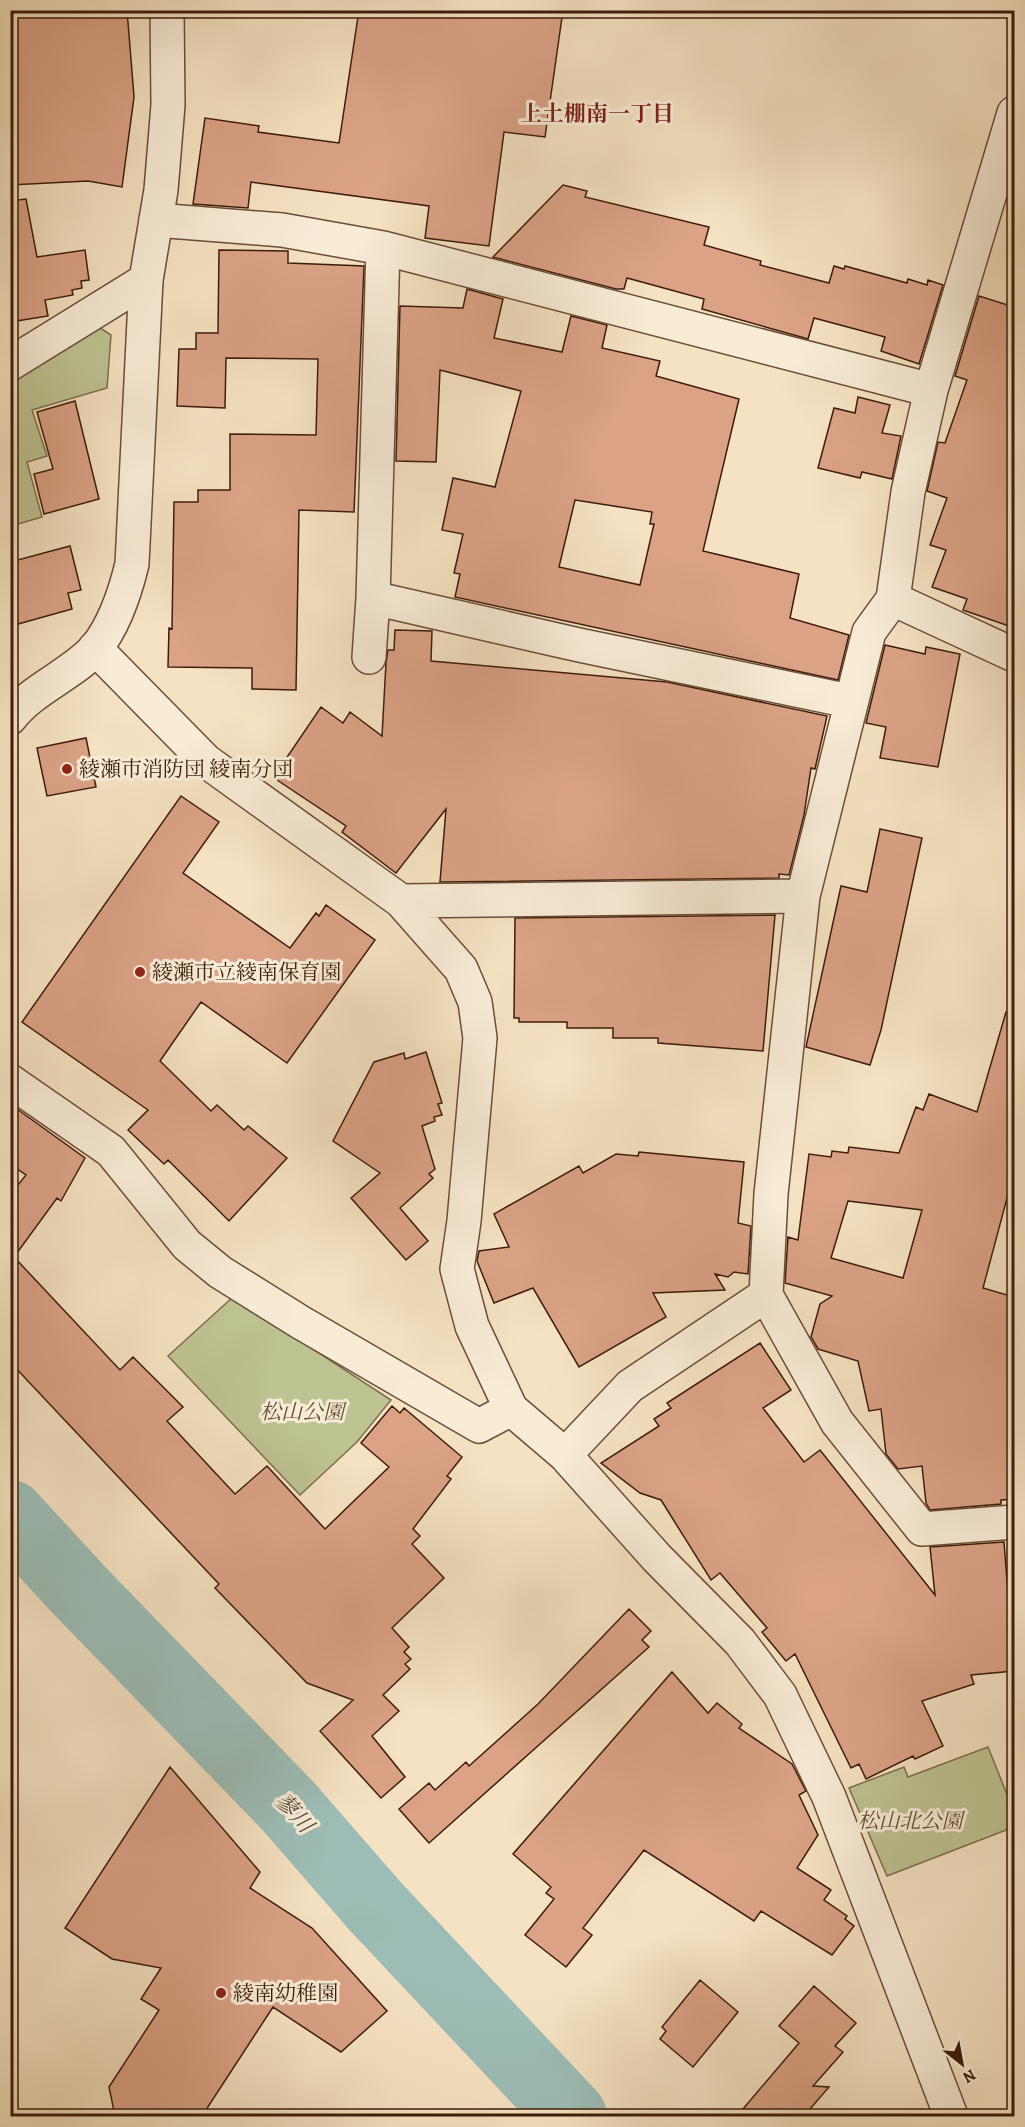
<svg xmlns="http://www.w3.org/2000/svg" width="1025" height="2127" viewBox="0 0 1025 2127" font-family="Alegreya,'Noto Serif JP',serif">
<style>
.green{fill:#bec392;stroke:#7d704e;stroke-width:1.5}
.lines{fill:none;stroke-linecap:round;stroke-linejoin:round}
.river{stroke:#9cbdb6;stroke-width:70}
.building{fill:#dba286;stroke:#3c1d0a;stroke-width:1.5;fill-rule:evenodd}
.minor-casing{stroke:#6a4e38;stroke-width:36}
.tertiary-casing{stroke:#6a4e38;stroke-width:36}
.minor{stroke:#f8ecd7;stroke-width:33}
.tertiary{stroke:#f8ecd7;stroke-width:33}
.poi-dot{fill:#8f2418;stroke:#f8ecd7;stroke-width:2}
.labels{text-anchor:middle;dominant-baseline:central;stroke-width:6;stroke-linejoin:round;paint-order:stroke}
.poi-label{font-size:21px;fill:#3c1d0a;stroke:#f8ecd7;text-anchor:start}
.park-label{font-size:21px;font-style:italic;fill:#634f33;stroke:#f8ecd7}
.neighbourhood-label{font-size:22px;font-weight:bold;fill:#7a1f14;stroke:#f8ecd7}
.water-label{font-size:22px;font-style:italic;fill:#594d3e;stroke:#f8ecd7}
</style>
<rect width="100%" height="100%" fill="#f5e2c2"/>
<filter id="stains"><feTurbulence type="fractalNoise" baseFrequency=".00333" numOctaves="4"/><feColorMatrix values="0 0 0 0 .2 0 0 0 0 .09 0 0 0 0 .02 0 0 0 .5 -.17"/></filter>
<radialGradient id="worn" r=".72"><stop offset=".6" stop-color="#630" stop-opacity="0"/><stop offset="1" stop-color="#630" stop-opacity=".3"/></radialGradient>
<path class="green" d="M 91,322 L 111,335 L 107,388 L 32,410 L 47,456 L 27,462 L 42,517 L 11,526 L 11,374 Z
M 233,1297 L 391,1400 L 357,1442 L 300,1495 L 168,1356 Z
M 988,1747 L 1014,1812 L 1014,1827 L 887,1876 L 849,1788 L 904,1767 L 908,1777 Z"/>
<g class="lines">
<path class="river" d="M 10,1515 L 78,1589 L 288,1806 L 375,1906 L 572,2116"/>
</g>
<path class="building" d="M 10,10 L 127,10 L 134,97 L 122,187 L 88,181 L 10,185 Z
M 359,10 L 563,10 L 545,137 L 504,132 L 489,246 L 425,238 L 429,206 L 251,182 L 248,208 L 193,204 L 205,118 L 259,126 L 258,132 L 339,143 Z
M 563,185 L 587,191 L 585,197 L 709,227 L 704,245 L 761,261 L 760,265 L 829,283 L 834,266 L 844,269 L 845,266 L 907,283 L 908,279 L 927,285 L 928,280 L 943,285 L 919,364 L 881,351 L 885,337 L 814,318 L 808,339 L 702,309 L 704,299 L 627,278 L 624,289 L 616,289 L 493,257 Z
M 26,199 L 37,257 L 85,250 L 89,280 L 81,281 L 82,288 L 72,290 L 73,295 L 45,300 L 48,316 L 10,322 L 10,201 Z
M 219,250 L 288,251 L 288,263 L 364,266 L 354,512 L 299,510 L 296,690 L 252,689 L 252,668 L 168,667 L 169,628 L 172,629 L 174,502 L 198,502 L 198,490 L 230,490 L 230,434 L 316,435 L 318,359 L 226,358 L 225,408 L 177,406 L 179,349 L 196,349 L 196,333 L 218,333 Z
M 467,289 L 503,299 L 494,338 L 562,352 L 571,316 L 607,325 L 602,348 L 660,361 L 656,376 L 739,399 L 703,551 L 799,574 L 790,618 L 849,635 L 838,680 L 455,597 L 460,574 L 454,573 L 463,534 L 442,530 L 453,478 L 495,487 L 521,391 L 440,370 L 436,462 L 396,461 L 400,306 L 463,308 ZM 575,500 L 652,512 L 650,524 L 654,524 L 640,585 L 559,567 Z
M 979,296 L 1014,307 L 1014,609 L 1009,626 L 963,610 L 967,599 L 932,587 L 946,550 L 930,545 L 947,498 L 927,491 L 938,442 L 945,443 L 967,380 L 955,376 Z
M 858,397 L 890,405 L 882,433 L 901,436 L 892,479 L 862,472 L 860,478 L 818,468 L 834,408 L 855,413 Z
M 75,401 L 99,499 L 44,514 L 34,474 L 53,469 L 37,412 Z
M 70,546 L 81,590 L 68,593 L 72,609 L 18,624 L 10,597 L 10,562 Z
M 395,630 L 432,631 L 431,661 L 667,682 L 827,716 L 815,769 L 811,768 L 804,815 L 789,875 L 779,874 L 779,878 L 440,882 L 446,809 L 396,873 L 342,832 L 346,826 L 277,780 L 279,778 L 275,775 L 321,707 L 343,723 L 350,712 L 382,736 L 386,663 L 388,650 L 394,650 Z
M 885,645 L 925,654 L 926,647 L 960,654 L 938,767 L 880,758 L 886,727 L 866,723 Z
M 86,738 L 96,787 L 47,796 L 37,748 Z
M 181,796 L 219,822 L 183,873 L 290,948 L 316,913 L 319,916 L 326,905 L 375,940 L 287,1063 L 201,1002 L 160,1061 L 211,1111 L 217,1105 L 244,1130 L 248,1126 L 287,1158 L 229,1221 L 168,1160 L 164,1164 L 128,1130 L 148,1110 L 22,1022 Z
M 880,829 L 922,838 L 881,1030 L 870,1065 L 806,1047 L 841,886 L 867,892 Z
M 775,915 L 763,1051 L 658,1043 L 658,1038 L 613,1038 L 613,1028 L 567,1028 L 567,1022 L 519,1022 L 519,1018 L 514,1018 L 515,918 Z
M 1006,1012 L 1014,1013 L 1014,1172 L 983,1288 L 1014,1297 L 1014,1499 L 1001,1500 L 1001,1504 L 930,1510 L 926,1503 L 922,1466 L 898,1469 L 886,1454 L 881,1409 L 869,1411 L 858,1361 L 818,1349 L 811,1337 L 820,1304 L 832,1296 L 785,1283 L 788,1237 L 798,1240 L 809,1154 L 831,1157 L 832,1151 L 848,1153 L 849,1147 L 899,1153 L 916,1107 L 923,1110 L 929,1094 L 977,1112 ZM 848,1201 L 922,1210 L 903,1278 L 831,1258 Z
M 426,1052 L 442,1103 L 438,1104 L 442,1115 L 434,1117 L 435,1121 L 422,1126 L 435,1169 L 429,1174 L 433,1178 L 400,1208 L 428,1241 L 406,1260 L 351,1198 L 380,1173 L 333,1141 L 374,1062 L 404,1053 L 405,1059 Z
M 10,1104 L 85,1158 L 61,1201 L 57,1198 L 14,1257 L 120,1370 L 133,1357 L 183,1407 L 167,1421 L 235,1494 L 267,1466 L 325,1529 L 389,1467 L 361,1443 L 392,1406 L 400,1413 L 404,1408 L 462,1457 L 447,1476 L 451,1479 L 413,1529 L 420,1536 L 412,1544 L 444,1578 L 392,1628 L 409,1647 L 404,1652 L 411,1659 L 405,1664 L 410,1669 L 383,1695 L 399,1711 L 372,1736 L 405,1777 L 381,1798 L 320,1731 L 353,1700 L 307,1683 L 215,1588 L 219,1584 L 10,1362 L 10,1195 L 26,1175 L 10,1164 Z
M 639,1152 L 744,1162 L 738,1223 L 751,1226 L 748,1274 L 734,1272 L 728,1277 L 715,1274 L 725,1290 L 653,1293 L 666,1317 L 579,1367 L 533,1288 L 494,1303 L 477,1261 L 479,1251 L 509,1247 L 494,1214 L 579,1166 L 583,1173 L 616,1154 L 638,1156 Z
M 760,1343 L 791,1390 L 763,1408 L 804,1462 L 820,1450 L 935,1595 L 930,1547 L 1004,1542 L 1014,1671 L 971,1675 L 974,1684 L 922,1701 L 943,1746 L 915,1759 L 913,1756 L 866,1779 L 859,1764 L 851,1768 L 795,1654 L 786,1661 L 762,1632 L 767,1628 L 720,1573 L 711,1580 L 661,1500 L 640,1493 L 601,1463 L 659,1426 L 654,1419 L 671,1408 L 667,1403 Z
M 629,1609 L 651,1631 L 642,1640 L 649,1647 L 429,1843 L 399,1809 L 429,1783 L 435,1790 L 466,1762 L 469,1766 L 538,1704 Z
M 672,1672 L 708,1713 L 717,1703 L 742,1724 L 739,1728 L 792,1764 L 806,1791 L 799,1795 L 818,1835 L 797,1868 L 831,1890 L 824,1900 L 847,1916 L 845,1919 L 854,1926 L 832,1955 L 761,1911 L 754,1921 L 644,1850 L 583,1928 L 592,1935 L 566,1967 L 525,1935 L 554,1899 L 546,1893 L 551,1887 L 513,1854 Z
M 170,1767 L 260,1872 L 250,1888 L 312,1928 L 387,2011 L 341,2052 L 273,2007 L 202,2116 L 115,2116 L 109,2087 L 159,2010 L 141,1999 L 161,1968 L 112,1959 L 65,1928 Z
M 700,1980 L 738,2012 L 693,2067 L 660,2039 L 666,2031 L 662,2027 Z
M 814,1986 L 856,2023 L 835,2046 L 843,2052 L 813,2086 L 829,2087 L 804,2116 L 737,2116 L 799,2043 L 779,2026 Z"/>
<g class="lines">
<g class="minor-casing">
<path id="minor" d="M 1014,113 L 931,390 L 908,492 L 893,599 L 869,632 L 803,896 L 771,1194 L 766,1295 L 837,1422 L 922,1529 L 1014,1522
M 156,220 L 282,230 L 383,248 L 931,390
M 10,364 L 146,280
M 373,598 L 579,645 L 849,701
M 893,599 L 1014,655
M 95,648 L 206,761 L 401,901 L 461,969 L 475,1002 L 480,1038 L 464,1221 L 457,1269 L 472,1326 L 511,1409
M 369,657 L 373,598 L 383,248
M 401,901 L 803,896
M 10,1081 L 111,1151 L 187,1245 L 220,1272 L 300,1322 L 479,1426 L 511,1409 L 565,1455 L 657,1558 L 740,1642 L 780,1695 L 829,1797 L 951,2116
M 565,1455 L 630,1386 L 766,1295"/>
</g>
<g class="tertiary-casing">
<path id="tertiary" d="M 10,718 C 33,688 72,675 96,648 C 115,624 125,593 132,564 L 146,280 L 161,190 L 168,105 L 167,10"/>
</g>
<use href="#minor" class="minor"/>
<use href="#tertiary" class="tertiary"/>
</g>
<g class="poi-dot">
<circle cx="67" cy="769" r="6"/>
<circle cx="140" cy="972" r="6"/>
<circle cx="221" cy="1993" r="6"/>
</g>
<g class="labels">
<g class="poi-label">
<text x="79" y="769">綾瀬市消防団 綾南分団</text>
<text x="152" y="972">綾瀬市立綾南保育園</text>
<text x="233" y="1993">綾南幼稚園</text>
</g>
<g class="park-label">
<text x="302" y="1412">松山公園</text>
<text x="910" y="1821">松山北公園</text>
</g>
<g class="neighbourhood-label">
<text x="597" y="114">上土棚南一丁目</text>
</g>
<g class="water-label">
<text transform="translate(294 1813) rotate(48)">蓼川</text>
</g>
</g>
<rect width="1025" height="2127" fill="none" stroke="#f5e2c2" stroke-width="36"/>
<rect x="12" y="12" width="1001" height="2103" fill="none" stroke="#3c1d0a" stroke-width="3"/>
<rect x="18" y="18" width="989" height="2091" fill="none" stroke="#3c1d0a" stroke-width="1.5"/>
<g transform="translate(962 2064) rotate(149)" stroke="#f8ecd7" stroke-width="4.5" paint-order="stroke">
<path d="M0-4.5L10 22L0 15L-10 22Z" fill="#3c1d0a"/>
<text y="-9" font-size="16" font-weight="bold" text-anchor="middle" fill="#3c1d0a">N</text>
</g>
<rect width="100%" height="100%" filter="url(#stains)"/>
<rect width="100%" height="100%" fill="url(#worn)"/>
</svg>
